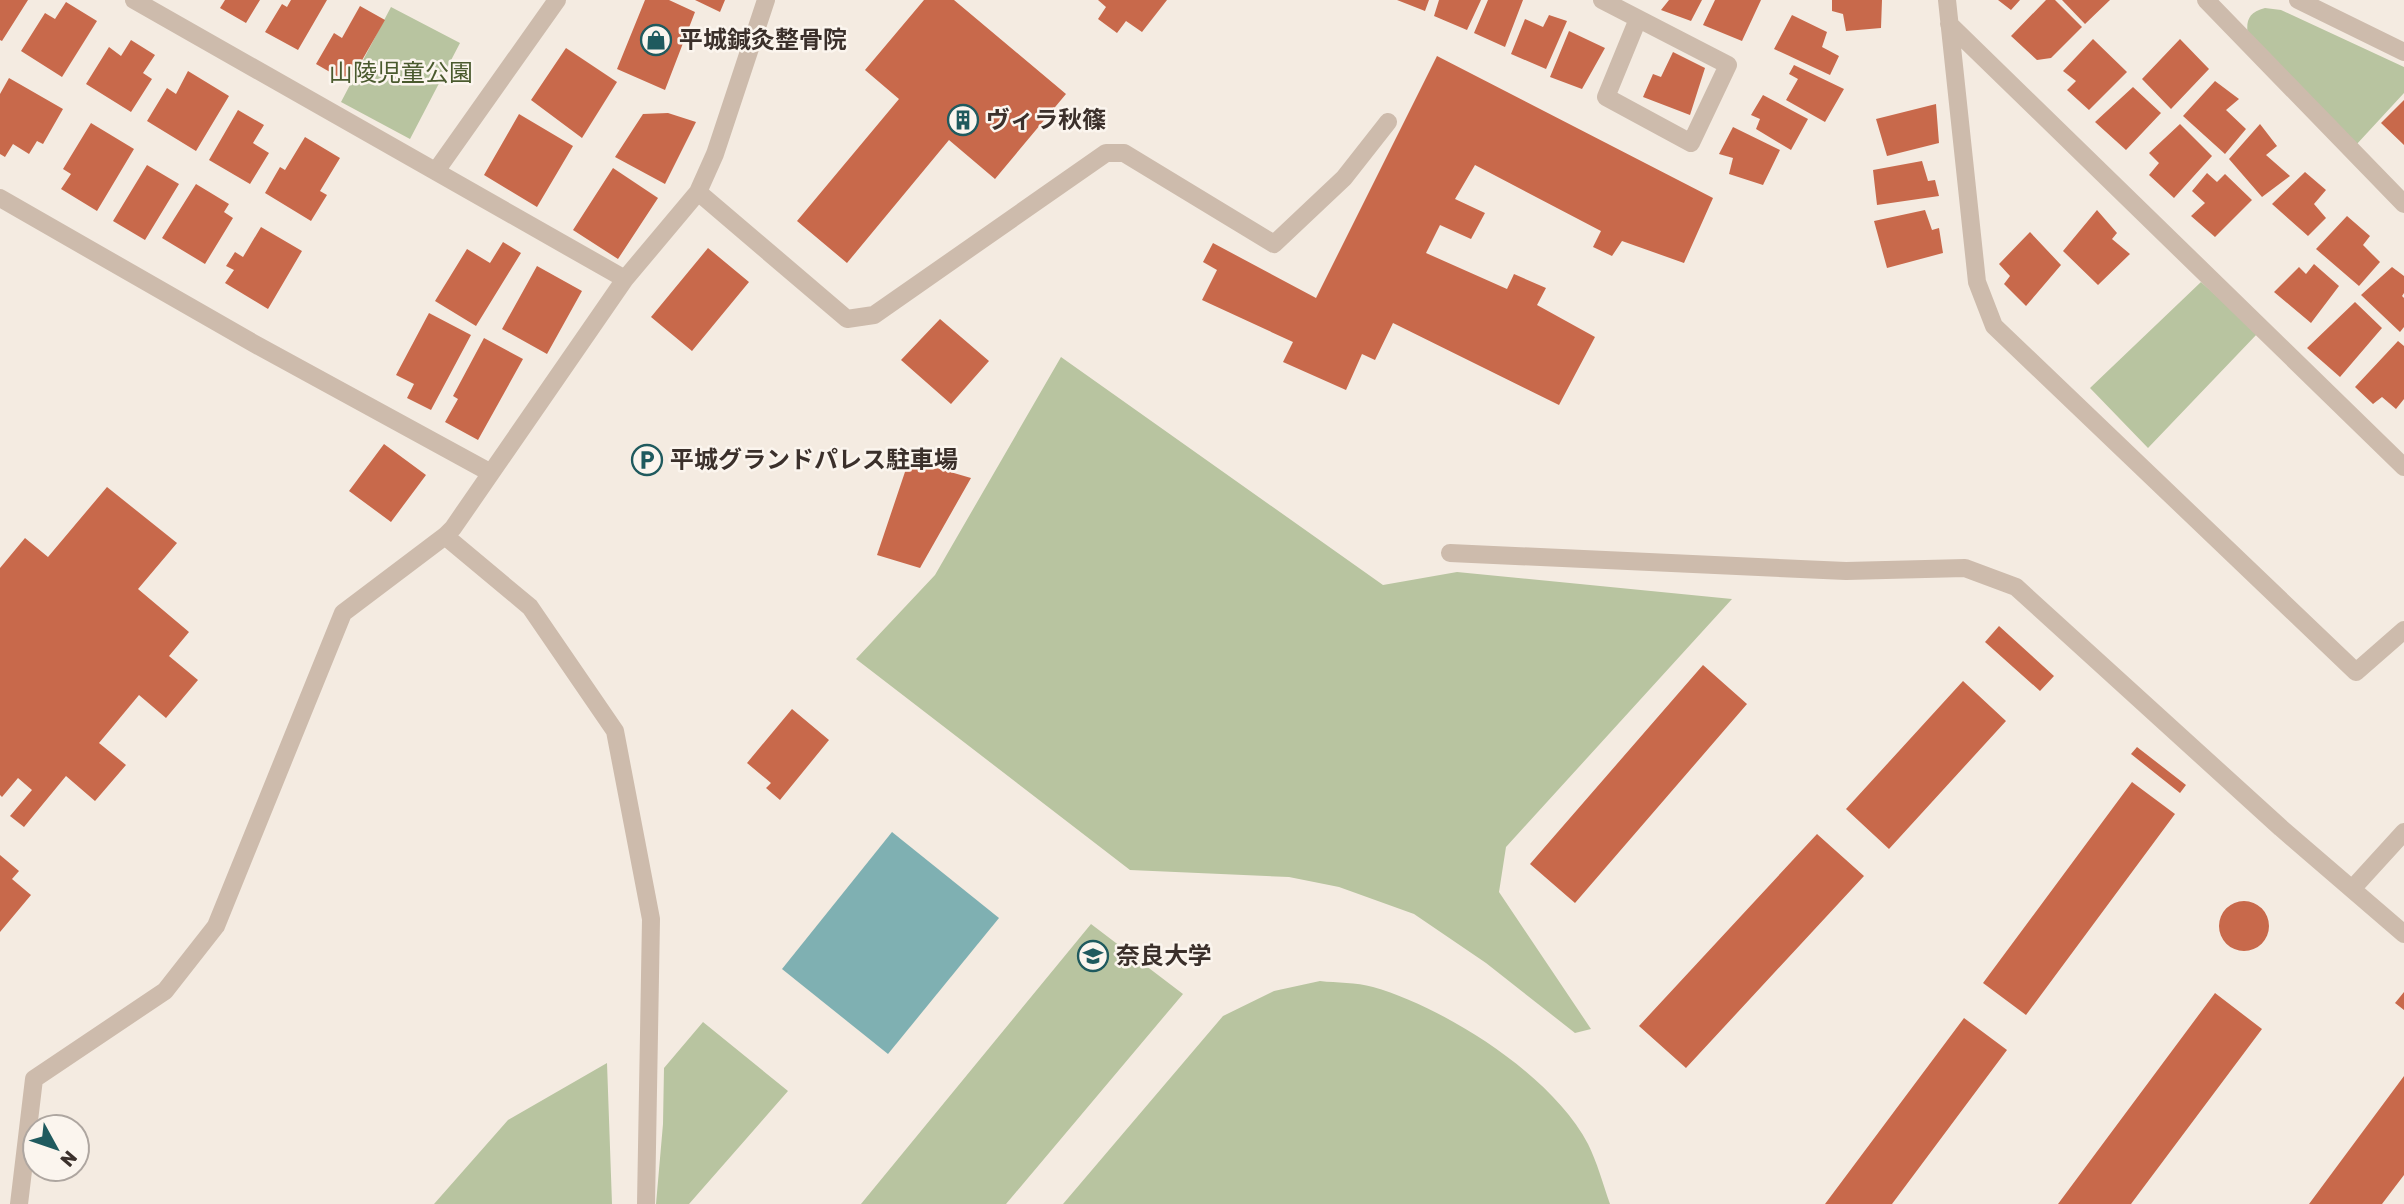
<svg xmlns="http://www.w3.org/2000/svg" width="2404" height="1204" viewBox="0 0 2404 1204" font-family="Rubik,'Noto Sans JP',sans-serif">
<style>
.green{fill:#b8c4a0}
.water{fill:#7fb0b2}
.building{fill:#c8694b}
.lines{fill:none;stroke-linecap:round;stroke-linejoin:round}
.minor{stroke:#cdbbac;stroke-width:18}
.labels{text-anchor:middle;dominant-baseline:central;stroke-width:5;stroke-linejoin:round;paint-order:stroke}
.poi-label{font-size:24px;font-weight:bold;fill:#3b302b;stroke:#fbf5ee;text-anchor:start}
.park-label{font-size:24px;fill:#4a5a2e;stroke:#fbf5ee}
</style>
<rect width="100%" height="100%" fill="#f4ebe1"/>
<path class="green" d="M 391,7 L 460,43 L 410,139 L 341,102 Z
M 2265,8 L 2281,10 L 2404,67 L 2404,93 L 2356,145 L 2248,38 C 2246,21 2247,13 2265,8 Z
M 2201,282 L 2258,333 L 2148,448 L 2090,388 Z
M 1061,357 L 1383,585 L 1457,572 L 1732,599 L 1506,847 L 1499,892 L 1591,1029 L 1575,1033 L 1486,963 L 1414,914 L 1339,887 L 1289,877 L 1130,870 L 856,659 L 935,575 Z
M 1091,924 L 1183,994 L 1006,1204 L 861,1204 Z
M 1320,981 C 1337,983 1356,982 1373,987 C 1446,1008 1552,1075 1588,1144 C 1597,1162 1603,1184 1610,1204 L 1063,1204 L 1223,1016 L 1274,991 Z
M 703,1022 L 788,1091 L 689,1204 L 656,1204 L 663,1124 L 664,1068 Z
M 607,1063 L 612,1204 L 434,1204 L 508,1120 Z"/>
<path class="water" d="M 892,832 L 999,918 L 888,1054 L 782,969 Z"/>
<path class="building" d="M 0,0 L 28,0 L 2,41 L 0,40 Z
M 225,0 L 260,0 L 246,23 L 220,8 Z
M 291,0 L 327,0 L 298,50 L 265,32 L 282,4 L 287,7 Z
M 645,0 L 669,0 L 695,12 L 665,90 L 617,69 Z
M 695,0 L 725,0 L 720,12 Z
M 924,0 L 954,0 L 1066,94 L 995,179 L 949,140 L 847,263 L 797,221 L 899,99 L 865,70 Z
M 1098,0 L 1167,0 L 1142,32 L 1126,21 L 1117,33 L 1098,19 L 1106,7 Z
M 1397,0 L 1429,0 L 1425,11 Z
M 1439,0 L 1481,0 L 1467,30 L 1434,16 Z
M 1488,0 L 1523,0 L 1505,47 L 1474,33 Z
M 1669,0 L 1702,0 L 1691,21 L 1661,10 Z
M 1715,0 L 1761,0 L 1742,41 L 1703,25 Z
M 1832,0 L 1882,0 L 1881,28 L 1846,31 L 1843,14 L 1832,11 Z
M 1998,0 L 2020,0 L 2011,10 Z
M 2046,0 L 2055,0 L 2082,27 L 2051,58 L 2037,60 L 2011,36 Z
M 2062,0 L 2110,0 L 2085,24 Z
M 66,2 L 97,21 L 62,77 L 21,51 L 45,13 L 55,19 Z
M 360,6 L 385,20 L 349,83 L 316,64 L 334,33 L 342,38 Z
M 1549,15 L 1567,21 L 1546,69 L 1511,54 L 1525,19 L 1543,27 Z
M 1792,15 L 1827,32 L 1822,47 L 1839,56 L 1830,75 L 1774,49 Z
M 1569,31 L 1605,48 L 1582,89 L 1550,77 Z
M 2093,39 L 2127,72 L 2089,110 L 2067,90 L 2076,81 L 2063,71 Z
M 2180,39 L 2209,69 L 2171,109 L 2142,79 Z
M 131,40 L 155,55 L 143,73 L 152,79 L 131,112 L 86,84 L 109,47 L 121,56 Z
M 566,48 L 617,82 L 582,138 L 531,100 Z
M 1673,52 L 1705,68 L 1690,115 L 1643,97 L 1653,74 L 1661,77 Z
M 1437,56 L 1713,198 L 1684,263 L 1622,241 L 1612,256 L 1593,247 L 1601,231 L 1475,165 L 1455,199 L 1485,213 L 1471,239 L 1440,225 L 1426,253 L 1507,289 L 1514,274 L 1546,288 L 1537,305 L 1595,337 L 1559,405 L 1393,323 L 1375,360 L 1362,354 L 1346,390 L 1283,362 L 1293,342 L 1202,300 L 1217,270 L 1203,262 L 1213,243 L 1316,298 Z
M 1794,65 L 1844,89 L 1825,122 L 1786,100 L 1798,79 L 1789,74 Z
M 188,71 L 229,96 L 196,151 L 147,121 L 167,88 L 176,94 Z
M 9,78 L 63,109 L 43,144 L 37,141 L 29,154 L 13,144 L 5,157 L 0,154 L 0,94 Z
M 2215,81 L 2239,99 L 2226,110 L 2246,129 L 2225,154 L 2183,116 Z
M 2133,87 L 2161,113 L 2126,150 L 2095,122 Z
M 1763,95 L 1808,119 L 1791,150 L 1756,129 L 1760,119 L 1751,115 Z
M 2404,100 L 2404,145 L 2381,123 Z
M 1936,104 L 1939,143 L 1887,156 L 1876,119 Z
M 238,110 L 264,125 L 253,143 L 269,153 L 250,184 L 209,160 Z
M 668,113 L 696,122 L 665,184 L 615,157 L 643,114 Z
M 519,114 L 573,146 L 537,207 L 484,175 Z
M 91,123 L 134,149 L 97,211 L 61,189 L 71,174 L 63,169 Z
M 2180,124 L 2212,156 L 2174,198 L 2149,175 L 2159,163 L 2149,153 Z
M 2260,124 L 2277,146 L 2266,155 L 2290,176 L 2262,197 L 2229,159 Z
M 1733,127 L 1780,150 L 1763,185 L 1729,174 L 1733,158 L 1719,154 Z
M 305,137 L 340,158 L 320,191 L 327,195 L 311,221 L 265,193 L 280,167 L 285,170 Z
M 1922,161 L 1928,181 L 1935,180 L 1939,196 L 1877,205 L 1873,170 Z
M 147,165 L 179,184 L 145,240 L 113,221 Z
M 613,168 L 658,198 L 618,259 L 573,230 Z
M 2305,172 L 2326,190 L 2314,204 L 2326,218 L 2308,236 L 2272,204 Z
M 2207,173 L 2217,182 L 2225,174 L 2252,200 L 2215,237 L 2191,216 L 2205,203 L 2192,191 Z
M 196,184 L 229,204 L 224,212 L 233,218 L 205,264 L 162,238 Z
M 1925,210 L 1932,230 L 1939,228 L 1943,253 L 1887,268 L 1874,221 Z
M 2097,210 L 2117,233 L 2112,239 L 2130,254 L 2098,285 L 2063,251 Z
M 2347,216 L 2370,236 L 2363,245 L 2380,262 L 2359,286 L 2316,249 Z
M 261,227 L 302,251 L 268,309 L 225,283 L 234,270 L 226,266 L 235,252 L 243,257 Z
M 2030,232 L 2061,265 L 2026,306 L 2004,284 L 2010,276 L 1999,264 Z
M 503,242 L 521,253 L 476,326 L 435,301 L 467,249 L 490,263 Z
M 708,248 L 749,282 L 692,351 L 651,317 Z
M 2314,264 L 2339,286 L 2311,323 L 2274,292 L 2299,267 L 2306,274 Z
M 537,266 L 582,291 L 547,354 L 502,329 Z
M 2392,267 L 2404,276 L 2404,293 L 2402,296 L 2404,298 L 2404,327 L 2400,332 L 2361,295 Z
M 2355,302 L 2382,328 L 2340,377 L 2307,348 Z
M 429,313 L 471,335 L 431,410 L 407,398 L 414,384 L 396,375 Z
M 940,319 L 989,361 L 951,404 L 901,360 Z
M 484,338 L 523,359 L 478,440 L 445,422 L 458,399 L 453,396 Z
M 2398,341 L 2404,346 L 2404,399 L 2396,409 L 2382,397 L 2373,404 L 2355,387 Z
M 384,444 L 426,475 L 391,522 L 349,491 Z
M 909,460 L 971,478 L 920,568 L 877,555 Z
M 107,487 L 177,543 L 138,589 L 189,632 L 169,656 L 198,680 L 166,718 L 139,695 L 99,743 L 126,765 L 95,801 L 66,776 L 24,827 L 10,816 L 32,790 L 18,778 L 2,797 L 0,795 L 0,568 L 25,538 L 48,557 Z
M 1999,626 L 2054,676 L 2040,691 L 1985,642 Z
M 1703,665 L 1747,704 L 1575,903 L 1530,864 Z
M 1963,681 L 2006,721 L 1889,849 L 1846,809 Z
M 792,709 L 829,740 L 780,800 L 766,788 L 771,783 L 747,763 Z
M 2137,747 L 2186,785 L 2180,793 L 2131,754 Z
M 2132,782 L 2175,814 L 2026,1015 L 1983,983 Z
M 1817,834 L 1864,876 L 1686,1068 L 1639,1026 Z
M 0,855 L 19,871 L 12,879 L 31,895 L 0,932 Z
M2219 926a25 25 0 1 1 50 0a25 25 0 1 1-50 0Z
M 2404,992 L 2404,1010 L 2395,1003 Z
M 2215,993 L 2262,1029 L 2131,1204 L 2058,1204 Z
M 1964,1018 L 2007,1050 L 1892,1204 L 1825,1204 Z
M 2404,1076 L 2404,1175 L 2382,1204 L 2309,1204 Z"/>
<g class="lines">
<path class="minor" d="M 134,0 L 625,279
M 1602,0 L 1728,65 L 1691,143 L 1606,97 L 1638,19
M 1947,0 L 1977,282 L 1994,326 L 2356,672 L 2404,630
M 2206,0 L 2404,204
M 2298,0 L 2404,52
M 1949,24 L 2404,467
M 436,171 L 557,0
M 698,192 L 847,319 L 874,315 L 1106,153 L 1124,153 L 1274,244 L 1344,178 L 1388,122
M 0,198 L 253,343 L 491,473
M 445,536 L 530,607 L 615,731 L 651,919 L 646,1204
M 1450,553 L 1846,571 L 1965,568 L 2016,587 L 2281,828 L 2404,934
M 2352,889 L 2404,832
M 19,1204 L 34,1079 L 165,991 L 216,926 L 343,613 L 445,536 L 453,528 L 625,279 L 698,192 L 715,154 L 766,0"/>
</g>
<defs>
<g id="shop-ring" transform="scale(1.575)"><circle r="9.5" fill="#fbf5ee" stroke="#1f5a5e" stroke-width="1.5"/><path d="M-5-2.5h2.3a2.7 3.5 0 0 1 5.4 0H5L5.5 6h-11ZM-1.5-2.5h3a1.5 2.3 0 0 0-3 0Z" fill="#1f5a5e"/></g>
<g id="building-ring" transform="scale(1.575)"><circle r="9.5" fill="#fbf5ee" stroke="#1f5a5e" stroke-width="1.5"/><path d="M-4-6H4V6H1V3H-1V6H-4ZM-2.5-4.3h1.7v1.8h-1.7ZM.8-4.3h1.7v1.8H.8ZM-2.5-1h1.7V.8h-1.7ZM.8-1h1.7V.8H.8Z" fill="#1f5a5e"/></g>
<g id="parking-ring" transform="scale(1.575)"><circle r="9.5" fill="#fbf5ee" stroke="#1f5a5e" stroke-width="1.5"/><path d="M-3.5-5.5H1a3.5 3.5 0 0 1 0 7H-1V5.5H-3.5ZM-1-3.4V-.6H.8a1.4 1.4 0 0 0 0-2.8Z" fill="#1f5a5e"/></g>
<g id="university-ring" transform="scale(1.575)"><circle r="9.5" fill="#fbf5ee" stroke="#1f5a5e" stroke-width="1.5"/><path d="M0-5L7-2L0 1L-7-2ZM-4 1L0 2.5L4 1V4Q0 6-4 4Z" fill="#1f5a5e"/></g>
</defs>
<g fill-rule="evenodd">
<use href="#shop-ring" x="656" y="40"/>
<use href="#building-ring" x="963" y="120"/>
<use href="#parking-ring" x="647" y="460"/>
<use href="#university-ring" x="1093" y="956"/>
</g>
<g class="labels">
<g class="poi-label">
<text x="679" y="40">平城鍼灸整骨院</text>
<text x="986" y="120">ヴィラ秋篠</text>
<text x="670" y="460">平城グランドパレス駐車場</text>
<text x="1116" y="956">奈良大学</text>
</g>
<g class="park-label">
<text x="401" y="73">山陵児童公園</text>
</g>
</g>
<g transform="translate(56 1148) rotate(130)"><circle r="33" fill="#fbf5ee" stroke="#aea6a0" stroke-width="2"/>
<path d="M0-5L12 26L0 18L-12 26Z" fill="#1f5a5e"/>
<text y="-10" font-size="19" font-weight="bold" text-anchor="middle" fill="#3b302b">N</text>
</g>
</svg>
